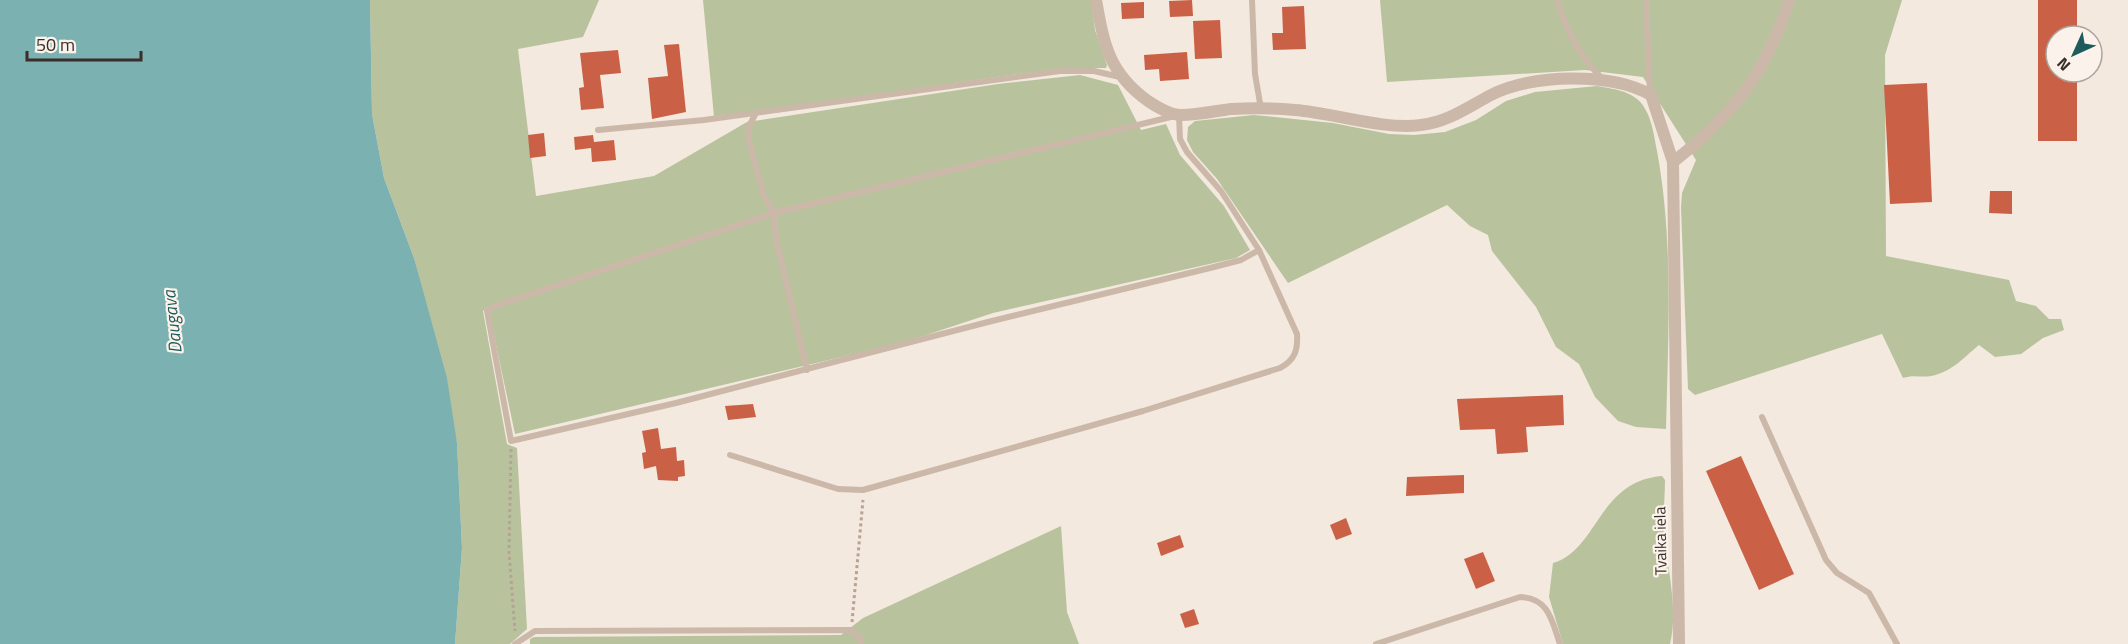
<svg xmlns="http://www.w3.org/2000/svg" width="2128" height="644" viewBox="0 0 2128 644" font-family="'Titillium Web',sans-serif">
<style>
.green{fill:#b8c39d}
.water{fill:#7cb1b2}
.building{fill:#ca6146}
.lines{fill:none;stroke-linecap:round;stroke-linejoin:round}
.path{stroke:#b8a293;stroke-width:3;stroke-dasharray:3 3;stroke-linecap:butt}
.lane{stroke:#ccb8a9;stroke-width:6}
.street{stroke:#ccb8a9;stroke-width:12}
.labels{text-anchor:middle;dominant-baseline:central;stroke-width:4.5;stroke-linejoin:round;paint-order:stroke}
.street-label{font-size:16px;fill:#392e29;stroke:#fbf3eb}
.water-label{font-size:18px;font-style:italic;fill:#1d5b5d;stroke:#fbf3eb}
</style>
<rect width="100%" height="100%" fill="#f3e9de"/>
<path class="green" d="M 370,0 L 599,0 L 583,37 L 518,49 L 536,196 L 654,176 L 747,122 L 998,84 L 1080,75 L 1118,85 L 1141,130 L 1166,124 L 1180,155 L 1224,206 L 1250,250 L 1236,258 L 993,313 L 905,342 L 515,434 L 488,307 L 483,311 L 507,444 L 517,448 L 527,629 L 510,644 L 455,644 L 462,548 L 457,443 L 414,258 L 384,178 L 372,114 Z
M 703,0 L 1091,0 L 1095,30 L 1107,65 L 1106,68 L 1070,68 L 1018,74 L 714,117 Z
M 1380,0 L 1902,0 L 1885,55 L 1886,256 L 2009,280 L 2016,301 L 2036,306 L 2049,319 L 2061,319 L 2064,330 L 2043,338 L 2021,354 L 1995,357 L 1979,345 C 1963,358 1952,372 1931,376 C 1921,378 1914,374 1903,378 L 1882,334 L 1695,395 L 1688,389 L 1681,208 L 1682,193 L 1696,160 L 1643,77 L 1585,70 L 1387,82 Z
M 1597,86 C 1612,89 1631,90 1642,104 C 1652,117 1654,136 1657,151 C 1674,243 1668,337 1666,429 L 1636,427 L 1618,421 L 1595,397 L 1579,364 L 1556,347 L 1536,307 L 1492,251 L 1488,235 L 1470,226 L 1447,205 L 1288,283 L 1217,179 L 1193,152 L 1187,140 L 1188,127 L 1195,121 L 1254,115 L 1333,123 L 1389,134 L 1414,135 L 1445,132 L 1476,120 L 1506,101 L 1535,92 Z
M 1662,476 L 1665,480 C 1665,496 1663,512 1664,527 C 1666,566 1679,606 1670,644 L 1563,644 L 1549,597 L 1553,563 C 1598,550 1598,481 1662,476 Z
M 1061,526 L 1067,612 L 1079,644 L 530,644 L 530,639 L 534,637 L 841,635 L 863,618 Z"/>
<path class="water" d="M 0,0 L 370,0 L 372,114 L 384,178 L 414,258 L 447,378 L 457,443 L 462,548 L 455,644 L 0,644 Z"/>
<path class="building" d="M 1192,0 L 1193,16 L 1170,17 L 1169,1 Z
M 2038,0 L 2077,0 L 2077,36 L 2056,36 L 2056,72 L 2077,72 L 2077,141 L 2038,141 Z
M 1144,2 L 1144,18 L 1122,19 L 1121,3 Z
M 1304,6 L 1306,49 L 1273,50 L 1272,33 L 1283,33 L 1282,7 Z
M 1220,20 L 1222,58 L 1195,59 L 1193,21 Z
M 679,44 L 686,112 L 652,119 L 648,78 L 668,76 L 664,45 Z
M 618,50 L 621,73 L 600,75 L 604,108 L 581,110 L 579,88 L 584,87 L 580,53 Z
M 1187,52 L 1189,79 L 1160,81 L 1159,69 L 1145,70 L 1144,55 Z
M 1927,83 L 1932,202 L 1890,204 L 1884,85 Z
M 544,133 L 546,156 L 530,158 L 528,135 Z
M 593,135 L 594,142 L 614,140 L 616,160 L 592,162 L 591,148 L 575,150 L 574,137 Z
M 1990,191 L 2012,191 L 2012,214 L 1989,213 Z
M 1563,395 L 1564,425 L 1526,427 L 1528,452 L 1497,454 L 1495,429 L 1460,430 L 1457,399 Z
M 753,404 L 756,417 L 728,420 L 725,406 Z
M 658,428 L 661,449 L 676,447 L 677,461 L 684,460 L 685,476 L 678,477 L 678,481 L 658,480 L 656,466 L 644,469 L 642,453 L 646,452 L 642,431 Z
M 1741,456 L 1794,574 L 1759,590 L 1706,471 Z
M 1464,475 L 1464,493 L 1406,496 L 1407,477 Z
M 1346,518 L 1352,534 L 1336,540 L 1330,525 Z
M 1180,535 L 1184,547 L 1161,556 L 1157,543 Z
M 1483,552 L 1495,581 L 1476,589 L 1464,559 Z
M 1194,609 L 1199,624 L 1185,628 L 1180,614 Z"/>
<g class="lines">
<path class="path" d="M 511,449 L 509,552 L 515,631
M 852,622 L 863,500"/>
<path class="lane" d="M 1252,0 L 1255,74 L 1261,109
M 1557,0 C 1566,29 1580,58 1603,79
M 1646,0 L 1650,94
M 756,113 L 748,128 L 749,142 L 764,196 L 774,213 L 776,239 L 807,370
M 598,130 L 704,120 L 1060,71 L 1094,71 L 1120,77
M 1762,417 L 1826,560 L 1837,573 L 1869,593 L 1897,644
M 730,455 L 838,489 L 863,490 L 1143,411 L 1280,368 C 1295,360 1298,350 1297,334 L 1259,250 L 1221,191 L 1187,152 L 1180,139 L 1179,115 L 774,213 L 495,306 L 487,311 L 511,441 L 676,403 L 988,322 L 1210,268 L 1241,260 L 1259,250
M 515,644 L 535,631 L 851,630 L 861,639 L 861,644
M 1376,644 L 1520,597 C 1549,598 1552,621 1560,644"/>
<path class="street" d="M 1096,0 C 1104,45 1109,73 1148,101 C 1157,107 1170,115 1181,115 C 1198,115 1215,111 1231,109 C 1251,108 1274,108 1295,110 C 1334,113 1382,130 1421,125 C 1448,122 1468,107 1491,95 C 1531,74 1611,72 1651,95 L 1673,162 L 1679,644
M 1673,162 C 1732,116 1767,72 1789,0"/>
</g>
<g class="labels">
<g class="street-label">
<text transform="translate(1660 541) rotate(-91)">Tvaika iela</text>
</g>
<g class="water-label">
<text transform="translate(172 322) rotate(-96)">Daugava</text>
</g>
</g>
<g transform="translate(2074 54) rotate(225)"><circle r="28" fill="#fbf3eb" stroke="#ada49d" stroke-width="1.5"/>
<path d="M0-4.5L10 22L0 15L-10 22Z" fill="#1d5b5d"/>
<text y="-9" font-size="16" font-weight="bold" text-anchor="middle" fill="#392e29">N</text>
</g>
<path d="M27 51v9h114v-9" fill="none" stroke="#392e29" stroke-width="3"/>
<text x="36" y="51" font-size="18" fill="#392e29" stroke="#fbf3eb" stroke-width="4.5" paint-order="stroke">50 m</text>
</svg>
